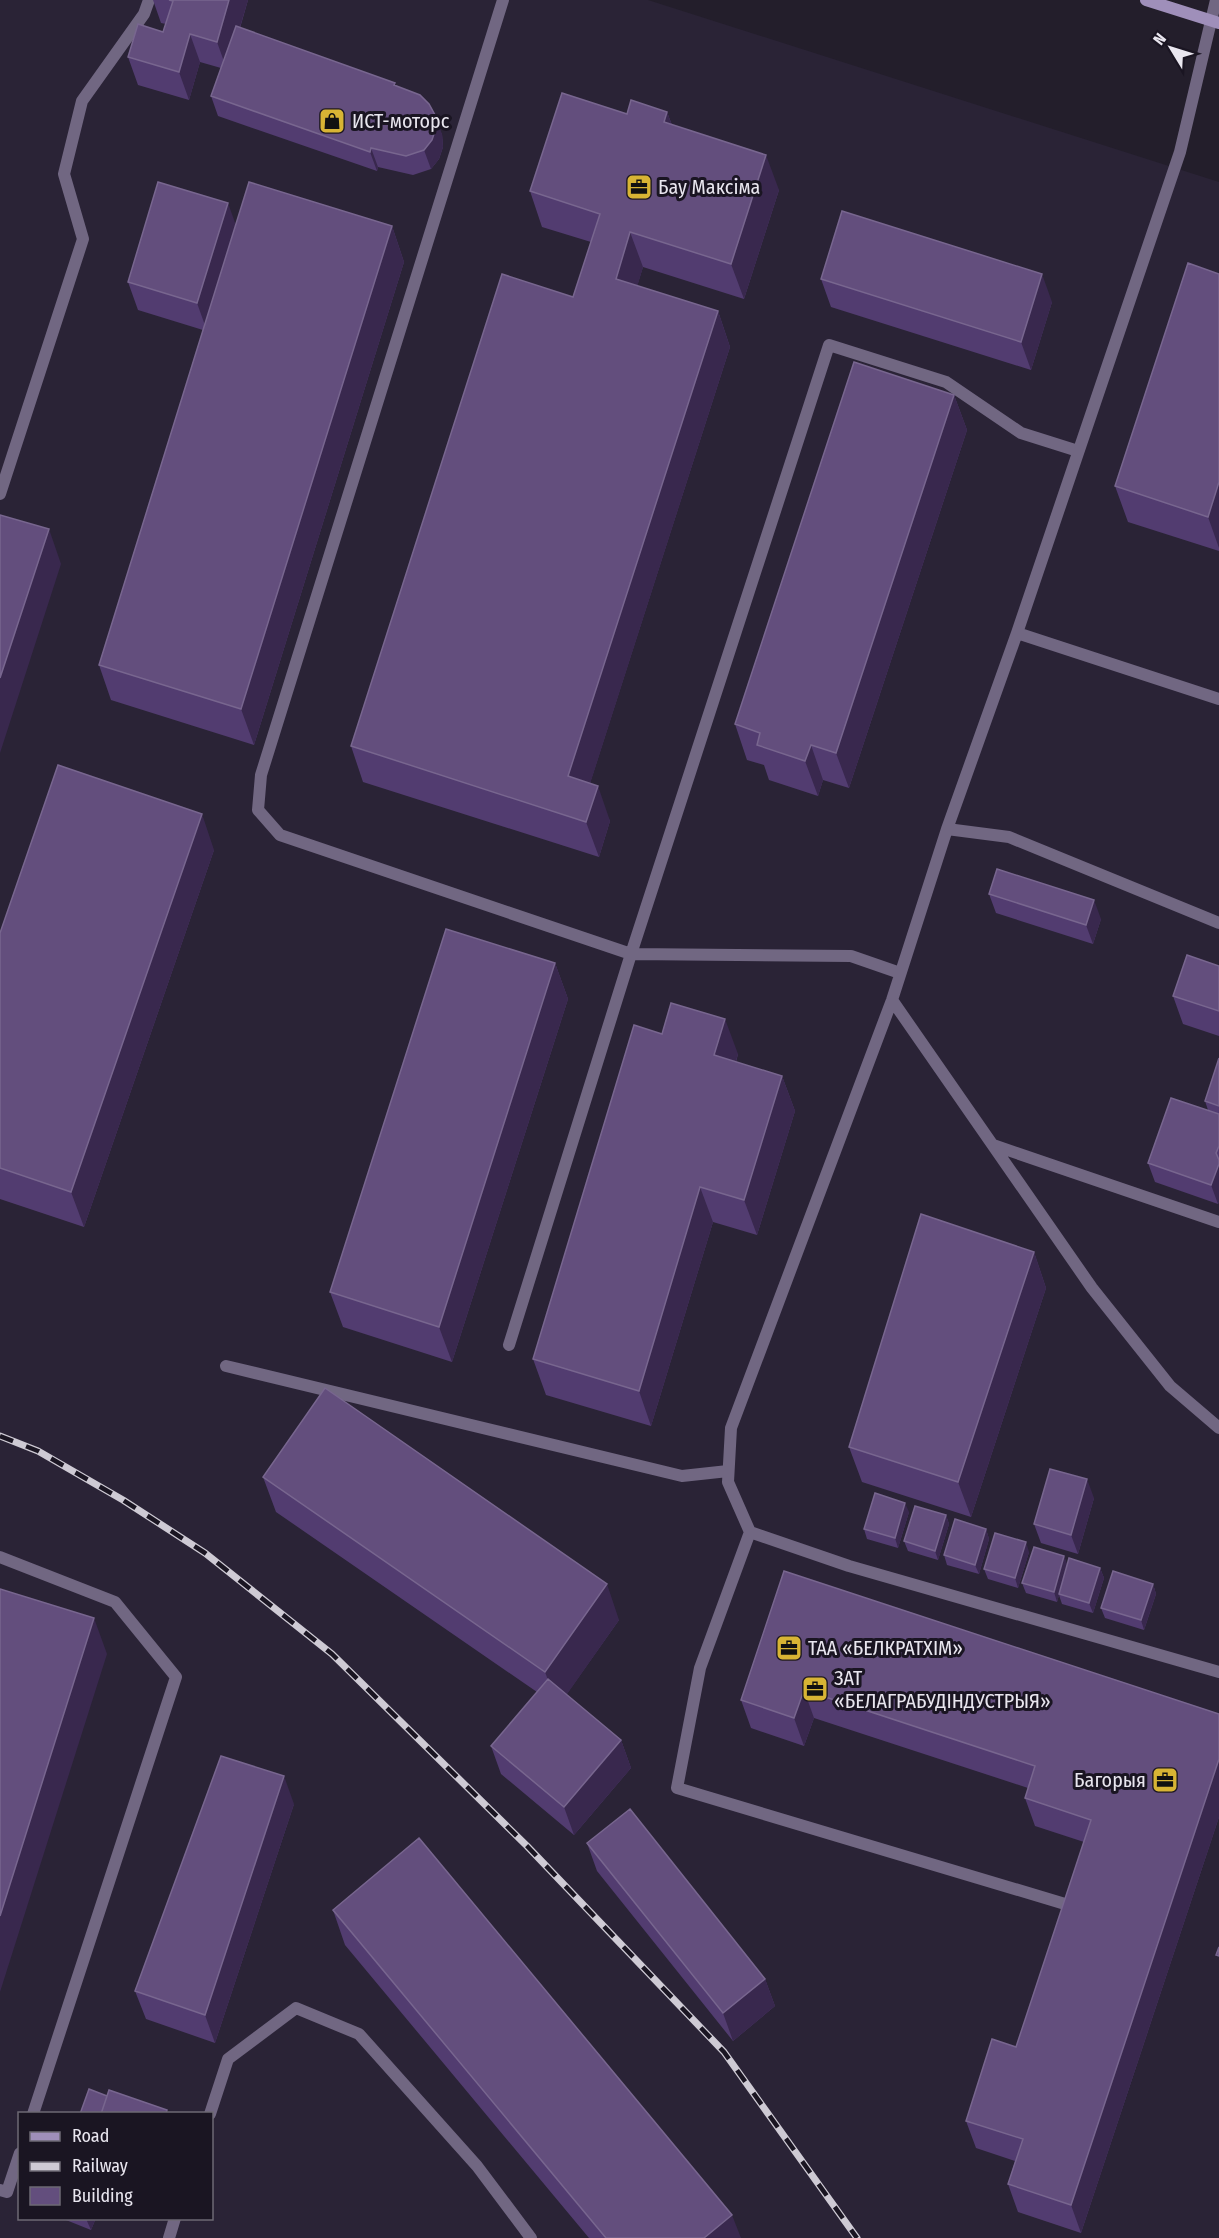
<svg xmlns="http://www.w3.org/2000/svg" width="1219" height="2238" viewBox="0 0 1219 2238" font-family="'Fira Sans Condensed',sans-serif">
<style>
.built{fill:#2a2336;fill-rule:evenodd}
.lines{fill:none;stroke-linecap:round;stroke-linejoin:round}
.lane{stroke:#716782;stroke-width:12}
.secondary{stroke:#9f8fba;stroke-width:12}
.rail-casing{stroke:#cecad4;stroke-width:7}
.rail{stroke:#1a1522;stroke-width:4.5;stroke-dasharray:14;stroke-linecap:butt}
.wall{fill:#523c70}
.shaded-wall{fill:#39284e}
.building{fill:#634e7d;stroke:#78668f;stroke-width:1.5}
.labels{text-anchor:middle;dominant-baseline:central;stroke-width:6;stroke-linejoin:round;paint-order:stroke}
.poi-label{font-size:20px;fill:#e9e6ef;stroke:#1a1522;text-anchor:start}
</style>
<rect width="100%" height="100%" fill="#231e2b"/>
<path class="built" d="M 0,0 L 648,0 L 1219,182 L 1219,2238 L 0,2238 ZM 20,2114 L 212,2114 L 212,2218 L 20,2218 Z"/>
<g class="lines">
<path class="lane" d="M 503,0 L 261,775 L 258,810 L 280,835 L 631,954 L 851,956 L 900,973
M 0,494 L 83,239 L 64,174 L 82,101 L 144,14 L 149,0
M 1017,633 L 1219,699
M 947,829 L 1009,837 L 1219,923
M 892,1000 L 1092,1288 L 1170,1386 L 1219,1428
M 993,1145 L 1219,1222
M 509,1345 L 631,954 L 829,345 L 946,382 L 1021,433 L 1078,451
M 226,1366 L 682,1476 L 728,1471
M 750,1532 L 849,1566 L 1219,1672
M 0,1557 L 115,1602 L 176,1677 L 33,2114
M 1065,1904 L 677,1788 L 700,1668 L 750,1532 L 728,1482 L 731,1428 L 892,1000 L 947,829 L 1017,633 L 1180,152 L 1216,0
M 210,2114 L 228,2059 L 296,2008 L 359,2034 L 477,2166 L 531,2238
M 0,2190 L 7,2192 L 20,2153
M 169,2238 L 175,2218"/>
<path class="secondary" d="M 1146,0 L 1219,23"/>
<g class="rail-casing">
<path id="rail" d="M 0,1436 L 38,1451 L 123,1500 L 205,1553 L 332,1654 L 527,1846 L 724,2052 L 857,2238"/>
</g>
<use href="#rail" class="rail"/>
</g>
<path class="wall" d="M 153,0 L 248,0 L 240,28 L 396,86 L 442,134 L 443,147 L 439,159 L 431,169 L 413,175 L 378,167 L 377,171 L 218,116 L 211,96 L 221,68 L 200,62 L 189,100 L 138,85 L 128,57 L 163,32 L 166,24 L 161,23 Z
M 667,112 L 672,125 L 779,190 L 744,299 L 643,267 L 637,286 L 718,311 L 730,347 L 590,783 L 610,821 L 599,857 L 363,782 L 351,746 L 573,297 L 591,242 L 542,227 L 530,191 L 627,114 Z
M 236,225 L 392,226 L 404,262 L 254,745 L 111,700 L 99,665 L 203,330 L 138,310 L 128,282 Z
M 1219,274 L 1219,551 L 1128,522 L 1115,486 Z
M 821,279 L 1052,302 L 1031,370 L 831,307 Z
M 954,395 L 967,430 L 849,788 L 823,780 L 818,796 L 769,780 L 764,765 L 747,760 L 735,724 Z
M 214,850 L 84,1227 L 0,1199 L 0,933 Z
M 989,894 L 1101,919 L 1093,944 L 996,913 Z
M 555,963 L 568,999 L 452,1362 L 343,1327 L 330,1292 Z
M 1219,966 L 1219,1036 L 1183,1024 L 1173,996 Z
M 662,1034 L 738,1054 L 736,1062 L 782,1076 L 795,1111 L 757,1235 L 713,1222 L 651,1426 L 546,1395 L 533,1359 Z
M 1219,1058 L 1219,1202 L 1218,1204 L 1155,1182 L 1148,1163 L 1208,1110 L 1205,1101 Z
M 1034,1252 L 1046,1288 L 971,1517 L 862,1482 L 849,1447 Z
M 263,1477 L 619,1620 L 566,1695 L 621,1740 L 631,1768 L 574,1835 L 501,1774 L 491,1746 L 537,1692 L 276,1512 Z
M 1094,1498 L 1078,1554 L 1041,1543 L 1034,1524 Z
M 909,1512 L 898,1548 L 867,1539 L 864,1529 Z
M 946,1515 L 949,1524 L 938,1560 L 908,1551 L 904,1541 Z
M 986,1529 L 989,1539 L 979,1574 L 947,1565 L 944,1555 Z
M 1029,1552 L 1018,1588 L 988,1579 L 984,1569 Z
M 1064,1556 L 1067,1565 L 1100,1568 L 1104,1578 L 1093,1613 L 1062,1604 L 1059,1595 L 1057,1602 L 1026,1593 L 1022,1583 Z
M 784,1571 L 1219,1714 L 1219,1817 L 1081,2233 L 1018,2212 L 1008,2184 L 1015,2161 L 976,2148 L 966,2121 L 1016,2047 L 1084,1842 L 1035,1826 L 1025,1798 L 1028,1788 L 814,1718 L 804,1746 L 751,1728 L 741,1700 Z
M 1153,1584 L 1156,1594 L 1144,1630 L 1105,1618 L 1101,1608 Z
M 294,1804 L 215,2043 L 146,2019 L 135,1991 Z
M 587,1843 L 765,1979 L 775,2006 L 733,2041 L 597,1871 Z
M 333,1910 L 741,2238 L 589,2238 L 345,1945 Z
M 61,2218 L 96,2218 L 91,2230 Z"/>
<path class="shaded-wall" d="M 229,0 L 248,0 L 227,70 L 217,42 Z
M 190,34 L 200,62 L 189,100 L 179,72 Z
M 667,112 L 680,147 L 664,122 Z
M 435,115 L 442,134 L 443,147 L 439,159 L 431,169 L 424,150 Z
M 371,148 L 378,167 L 377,171 L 370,152 Z
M 766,155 L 779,190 L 744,299 L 731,264 Z
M 228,203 L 238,231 L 207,331 L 197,303 Z
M 392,226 L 404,262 L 254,745 L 241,709 Z
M 630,232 L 643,267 L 629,314 L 616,279 Z
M 1042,274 L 1052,302 L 1031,370 L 1021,342 Z
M 718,311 L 730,347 L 581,812 L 568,776 Z
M 954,395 L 967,430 L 849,788 L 836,753 Z
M 1219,482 L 1219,548 L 1208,517 Z
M 49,529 L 61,564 L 0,753 L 0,678 Z
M 811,745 L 823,780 L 818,796 L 805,761 Z
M 598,786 L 610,821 L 599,857 L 586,822 Z
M 202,814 L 214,850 L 84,1227 L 71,1192 Z
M 1094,900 L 1101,919 L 1093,944 L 1086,925 Z
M 555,963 L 568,999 L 452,1362 L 439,1327 Z
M 725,1019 L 738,1054 L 727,1091 L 714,1055 Z
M 782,1076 L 795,1111 L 757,1235 L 744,1200 Z
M 1219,1164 L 1219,1202 L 1218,1204 L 1211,1185 Z
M 700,1187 L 713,1222 L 651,1426 L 639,1391 Z
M 1034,1252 L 1046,1288 L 971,1517 L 958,1482 Z
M 1087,1479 L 1094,1498 L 1078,1554 L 1071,1535 Z
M 905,1503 L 909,1512 L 898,1548 L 895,1538 Z
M 946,1515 L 949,1524 L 938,1560 L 935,1551 Z
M 986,1529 L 989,1539 L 979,1574 L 975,1565 Z
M 1026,1542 L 1029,1552 L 1018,1588 L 1015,1578 Z
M 1064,1556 L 1068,1566 L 1057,1602 L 1054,1592 Z
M 1100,1568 L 1104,1578 L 1093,1613 L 1089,1603 Z
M 607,1584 L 619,1620 L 558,1707 L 545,1672 Z
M 1153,1584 L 1156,1594 L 1144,1630 L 1141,1620 Z
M 94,1618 L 107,1654 L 0,1992 L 0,1916 Z
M 804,1690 L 814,1718 L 804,1746 L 794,1718 Z
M 621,1740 L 631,1768 L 574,1835 L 564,1807 Z
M 1219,1759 L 1219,1817 L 1081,2233 L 1071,2205 Z
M 284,1776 L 294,1804 L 215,2043 L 205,2015 Z
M 765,1979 L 775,2006 L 733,2041 L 723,2013 Z
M 732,2215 L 741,2238 L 704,2238 Z
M 88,2218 L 96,2218 L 91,2230 L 87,2221 Z"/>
<path class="building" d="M 169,0 L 229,0 L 217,42 L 190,34 L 179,72 L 128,57 L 138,24 L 163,32 L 173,1 Z
M 236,26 L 395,83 L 394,85 L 420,95 L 429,104 L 435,115 L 436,128 L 432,140 L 424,150 L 406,156 L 371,148 L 370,152 L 211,96 Z
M 562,93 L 627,114 L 631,100 L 667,112 L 664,122 L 766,155 L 731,264 L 630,232 L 616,279 L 718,311 L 568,776 L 598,786 L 586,822 L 351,746 L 502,274 L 573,297 L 600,214 L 530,191 Z
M 158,182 L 228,203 L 197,303 L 128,282 Z
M 249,182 L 392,226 L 241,709 L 99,665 Z
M 842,211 L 1042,274 L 1021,342 L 821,279 Z
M 1188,263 L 1219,274 L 1219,482 L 1208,517 L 1115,486 Z
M 854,362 L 954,395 L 836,753 L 811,745 L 805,761 L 757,745 L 760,733 L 735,724 Z
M 0,515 L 49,529 L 0,678 Z
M 58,765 L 202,814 L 71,1192 L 0,1168 L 0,933 Z
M 997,869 L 1094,900 L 1086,925 L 989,894 Z
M 446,929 L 555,963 L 439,1327 L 330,1292 Z
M 1187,955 L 1219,966 L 1219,1011 L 1173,996 Z
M 671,1003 L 725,1019 L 714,1055 L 782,1076 L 744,1200 L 700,1187 L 639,1391 L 533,1359 L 634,1025 L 662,1034 Z
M 1219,1058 L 1219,1106 L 1205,1101 Z
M 1171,1098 L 1219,1114 L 1219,1146 L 1216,1153 L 1219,1160 L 1219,1164 L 1211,1185 L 1148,1163 Z
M 921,1214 L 1034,1252 L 958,1482 L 849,1447 Z
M 325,1388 L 607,1584 L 545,1672 L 263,1477 Z
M 1050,1469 L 1087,1479 L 1071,1535 L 1034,1524 Z
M 875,1493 L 905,1503 L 895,1538 L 864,1529 Z
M 915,1506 L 946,1515 L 935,1551 L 904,1541 Z
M 955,1519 L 986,1529 L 975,1565 L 944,1555 Z
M 995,1533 L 1026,1542 L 1015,1578 L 984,1569 Z
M 1034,1547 L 1064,1556 L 1054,1592 L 1022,1583 Z
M 1069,1558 L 1100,1568 L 1089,1603 L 1059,1594 Z
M 784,1571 L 1219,1714 L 1219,1759 L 1071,2205 L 1008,2184 L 1023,2139 L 966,2121 L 992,2039 L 1016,2047 L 1091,1820 L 1025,1798 L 1035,1766 L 804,1690 L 794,1718 L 741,1700 Z
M 1113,1571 L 1153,1584 L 1141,1620 L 1101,1608 Z
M 0,1589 L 94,1618 L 0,1916 Z
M 548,1679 L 621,1740 L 564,1807 L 491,1746 Z
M 221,1756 L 284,1776 L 205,2015 L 135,1991 Z
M 630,1809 L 765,1979 L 723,2013 L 587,1843 Z
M 419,1838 L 732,2215 L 704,2238 L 606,2238 L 333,1910 Z
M 1219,1947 L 1219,1956 L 1216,1955 Z
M 89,2089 L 107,2096 L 101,2114 L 80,2114 Z
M 109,2090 L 167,2110 L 166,2114 L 101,2114 Z"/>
<defs>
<g id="shop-square" transform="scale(1.35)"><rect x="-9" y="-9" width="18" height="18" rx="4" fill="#d8b434" stroke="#1a1522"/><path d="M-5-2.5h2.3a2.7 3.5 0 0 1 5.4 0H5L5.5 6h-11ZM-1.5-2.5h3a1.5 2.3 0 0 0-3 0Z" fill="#111"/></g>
<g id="office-square" transform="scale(1.35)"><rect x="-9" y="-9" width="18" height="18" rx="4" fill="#d8b434" stroke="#1a1522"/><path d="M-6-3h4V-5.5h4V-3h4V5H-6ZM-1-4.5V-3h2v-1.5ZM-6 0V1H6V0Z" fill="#111"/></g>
</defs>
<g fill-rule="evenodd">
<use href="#shop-square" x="332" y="121"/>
<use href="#office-square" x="639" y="187"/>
<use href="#office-square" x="789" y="1648"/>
<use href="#office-square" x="815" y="1689"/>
<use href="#office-square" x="1165" y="1780"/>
</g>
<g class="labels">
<g class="poi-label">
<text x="352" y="121">ИСТ-моторс</text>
<text x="658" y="187">Бау Максіма</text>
<text x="808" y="1648">ТАА «БЕЛКРАТХІМ»</text>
<text x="834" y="1678">ЗАТ<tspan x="834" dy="23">«БЕЛАГРАБУДIНДУСТРЫЯ»</tspan></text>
<text x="1146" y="1780" text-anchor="end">Багорыя</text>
</g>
</g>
<rect x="18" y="2112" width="195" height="108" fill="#1a1522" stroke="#6d6974" stroke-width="1.5"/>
<rect x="30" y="2132" width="30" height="9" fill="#9f8fba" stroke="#6d6974" stroke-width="1.5"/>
<text x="72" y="2142" font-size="18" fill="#e9e6ef">Road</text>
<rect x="30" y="2162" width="30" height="9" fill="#cecad4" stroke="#6d6974" stroke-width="1.5"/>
<text x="72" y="2172" font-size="18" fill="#e9e6ef">Railway</text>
<rect x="30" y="2187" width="30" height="18" fill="#634e7d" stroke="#6d6974" stroke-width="1.5"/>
<text x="72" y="2202" font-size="18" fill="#e9e6ef">Building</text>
<g transform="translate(1171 48) rotate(308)" stroke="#1a1522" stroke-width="4.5" paint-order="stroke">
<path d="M0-4.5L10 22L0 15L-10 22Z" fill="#e9e6ef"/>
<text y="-9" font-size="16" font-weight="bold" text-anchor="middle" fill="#e9e6ef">N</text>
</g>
</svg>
